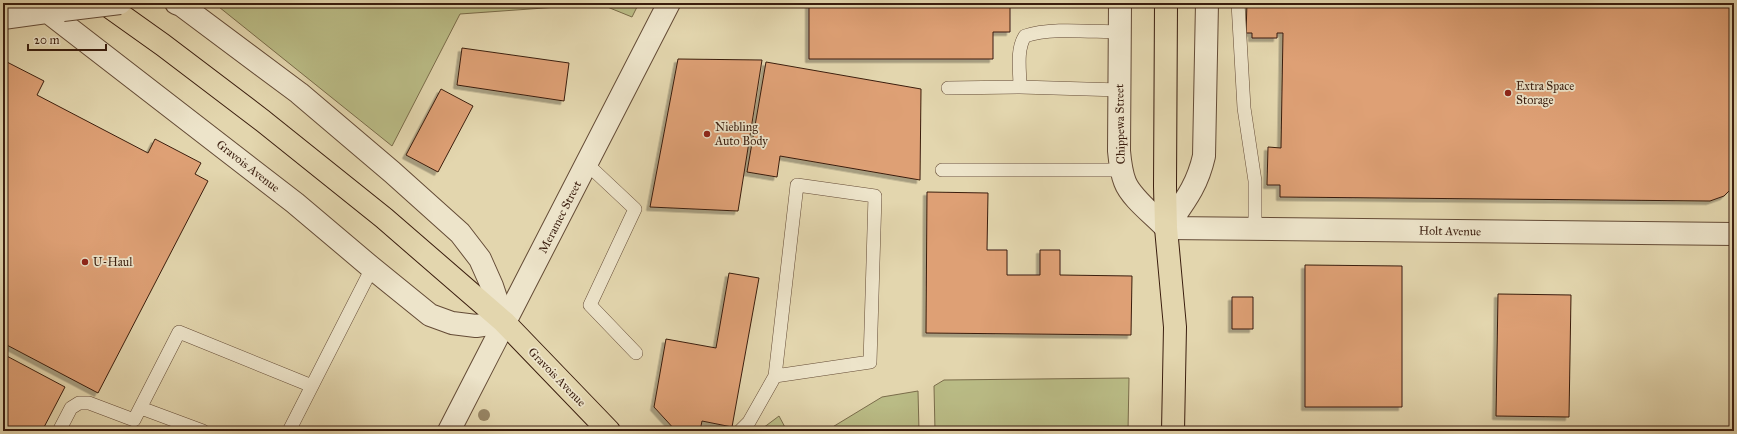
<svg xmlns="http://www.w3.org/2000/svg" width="1737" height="434" viewBox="0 0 1737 434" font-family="'IM FELL Great Primer',serif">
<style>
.green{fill:#babc86;stroke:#7a6c4a}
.building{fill:#dea075;stroke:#3a1d0e;filter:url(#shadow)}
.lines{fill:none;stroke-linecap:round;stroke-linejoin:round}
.service-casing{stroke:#644b36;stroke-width:14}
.minor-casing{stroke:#644b36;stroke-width:24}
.tertiary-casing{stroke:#644b36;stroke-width:24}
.primary-casing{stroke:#3a1d0e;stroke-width:24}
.service{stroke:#ede4ca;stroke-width:13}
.minor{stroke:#ede4ca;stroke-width:22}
.tertiary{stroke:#ede4ca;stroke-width:22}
.primary{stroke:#e3d6ae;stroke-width:22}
.minor-bridge-casing{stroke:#644b36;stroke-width:24;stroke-linecap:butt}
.minor-bridge{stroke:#ede4ca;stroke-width:22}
.tree{fill:#988666}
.poi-dot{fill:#8f2418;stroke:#ede4ca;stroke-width:1.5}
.labels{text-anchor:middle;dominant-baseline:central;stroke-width:3.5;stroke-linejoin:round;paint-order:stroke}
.poi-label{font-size:12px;fill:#3a1d0e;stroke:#ede4ca;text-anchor:start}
.street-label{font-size:12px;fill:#3a1d0e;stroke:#ede4ca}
</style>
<defs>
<filter id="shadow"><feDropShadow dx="-3.5" dy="3.5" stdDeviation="0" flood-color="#0004"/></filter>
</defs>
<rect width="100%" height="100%" fill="#e3d6ae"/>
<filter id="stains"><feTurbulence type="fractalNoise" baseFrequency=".005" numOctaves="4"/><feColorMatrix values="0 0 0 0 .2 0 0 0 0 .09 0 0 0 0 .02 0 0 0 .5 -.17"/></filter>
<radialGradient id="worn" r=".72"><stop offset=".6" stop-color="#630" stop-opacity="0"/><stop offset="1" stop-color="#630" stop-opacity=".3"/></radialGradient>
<path class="green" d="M 214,3 L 639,3 L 632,17 L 600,4 L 460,14 L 392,146 Z
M 1129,378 L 1128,431 L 935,431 L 934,386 L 944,380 Z
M 918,391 L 919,431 L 826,431 L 882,397 Z
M 779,416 L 787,431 L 759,431 Z"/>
<path class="building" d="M 809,3 L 1010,3 L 1010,32 L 993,32 L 993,59 L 809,59 Z
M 1247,3 L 1734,3 L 1732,179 L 1730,190 L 1724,196 L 1710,201 L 1280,197 L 1280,185 L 1267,185 L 1268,147 L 1281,148 L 1283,33 L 1277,33 L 1277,38 L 1252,38 L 1252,33 L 1246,33 Z
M 462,48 L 569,63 L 564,101 L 457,85 Z
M 678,59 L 762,60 L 738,211 L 650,207 Z
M 3,60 L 44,81 L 37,95 L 148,153 L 155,139 L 201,163 L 195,174 L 208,181 L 98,393 L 3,343 Z
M 766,62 L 921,89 L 920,180 L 780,156 L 777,177 L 747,172 Z
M 441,89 L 473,106 L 438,172 L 406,155 Z
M 927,192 L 988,193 L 987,250 L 1007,250 L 1007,275 L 1040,275 L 1040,250 L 1060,250 L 1060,275 L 1132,276 L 1131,335 L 926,333 Z
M 1305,265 L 1402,266 L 1402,407 L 1305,407 Z
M 729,273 L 759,278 L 732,427 L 702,421 L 700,431 L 676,431 L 654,407 L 666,339 L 716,348 Z
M 1498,294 L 1571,295 L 1569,417 L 1496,416 Z
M 1232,297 L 1253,297 L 1253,329 L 1232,329 Z
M 3,354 L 65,387 L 42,431 L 3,431 Z"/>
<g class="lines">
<g class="service-casing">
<path id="service" d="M 1238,3 L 1244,108 L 1255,181 L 1255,229
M 948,88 L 1020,87
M 1120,90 L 1020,87 C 1020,71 1016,50 1025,36 C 1051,27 1092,32 1120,32
M 587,164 L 635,209 L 590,305 L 636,353
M 942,170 L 1121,170
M 141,408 L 203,431
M 59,431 L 71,408 L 79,403 L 89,403 L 134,420 L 179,332 L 312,386
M 289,431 L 372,268
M 740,431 L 749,422 L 775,376 L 797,185 L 875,196 L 870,362 L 775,376"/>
</g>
<g class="minor-casing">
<path id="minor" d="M 1120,3 L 1119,151 C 1120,162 1121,172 1125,182 C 1131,198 1154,215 1166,228
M 48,12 L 295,203 L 372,268 L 430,315 L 452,323 L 476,326 L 504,322 L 492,286 L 480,259 L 460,233 L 392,172 L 299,93 L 181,5 L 176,3
M 3,18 L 61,10
M 1166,228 L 1734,234
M 1166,228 C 1184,202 1197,187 1204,156 L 1207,3"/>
</g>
<g class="tertiary-casing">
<path id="tertiary" d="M 449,431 L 669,3"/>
</g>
<g class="primary-casing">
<path id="primary" d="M 104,3 L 163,45 L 263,121 L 384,218 L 504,322 L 609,431
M 1166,3 L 1165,186 L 1166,228 L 1175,327 L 1173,431"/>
</g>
<use href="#service" class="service"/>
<use href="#minor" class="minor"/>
<use href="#tertiary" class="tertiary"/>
<use href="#primary" class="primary"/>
<g class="minor-bridge-casing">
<path id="minor-bridge" d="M 63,10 L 120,3"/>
</g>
<use href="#minor-bridge" class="minor-bridge"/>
</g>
<circle class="tree" cx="484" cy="415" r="6"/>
<g class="poi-dot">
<circle cx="1508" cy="93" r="4"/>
<circle cx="707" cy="134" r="4"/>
<circle cx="85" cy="262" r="4"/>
</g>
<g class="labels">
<g class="poi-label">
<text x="1516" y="86">Extra Space<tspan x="1516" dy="14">Storage</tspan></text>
<text x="715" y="127">Niebling<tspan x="715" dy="14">Auto Body</tspan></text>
<text x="93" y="262">U-Haul</text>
</g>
<g class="street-label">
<text transform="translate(1120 124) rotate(-91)">Chippewa Street</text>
<text transform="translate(248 166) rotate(38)">Gravois Avenue</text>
<text transform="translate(560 217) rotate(-63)">Meramec Street</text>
<text transform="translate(1450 231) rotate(1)">Holt Avenue</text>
<text transform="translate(557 377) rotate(46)">Gravois Avenue</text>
</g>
</g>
<rect width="1737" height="434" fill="none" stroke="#e3d6ae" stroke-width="16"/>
<rect x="4" y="4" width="1729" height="426" fill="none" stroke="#3a1d0e" stroke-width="2"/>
<rect x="8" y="8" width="1721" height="418" fill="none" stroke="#3a1d0e"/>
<path d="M28 44v6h78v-6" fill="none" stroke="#3a1d0e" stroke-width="2"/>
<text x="34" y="44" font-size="12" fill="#3a1d0e" stroke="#ede4ca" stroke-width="3" paint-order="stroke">20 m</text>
<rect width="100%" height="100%" filter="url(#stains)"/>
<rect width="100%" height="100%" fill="url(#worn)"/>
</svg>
